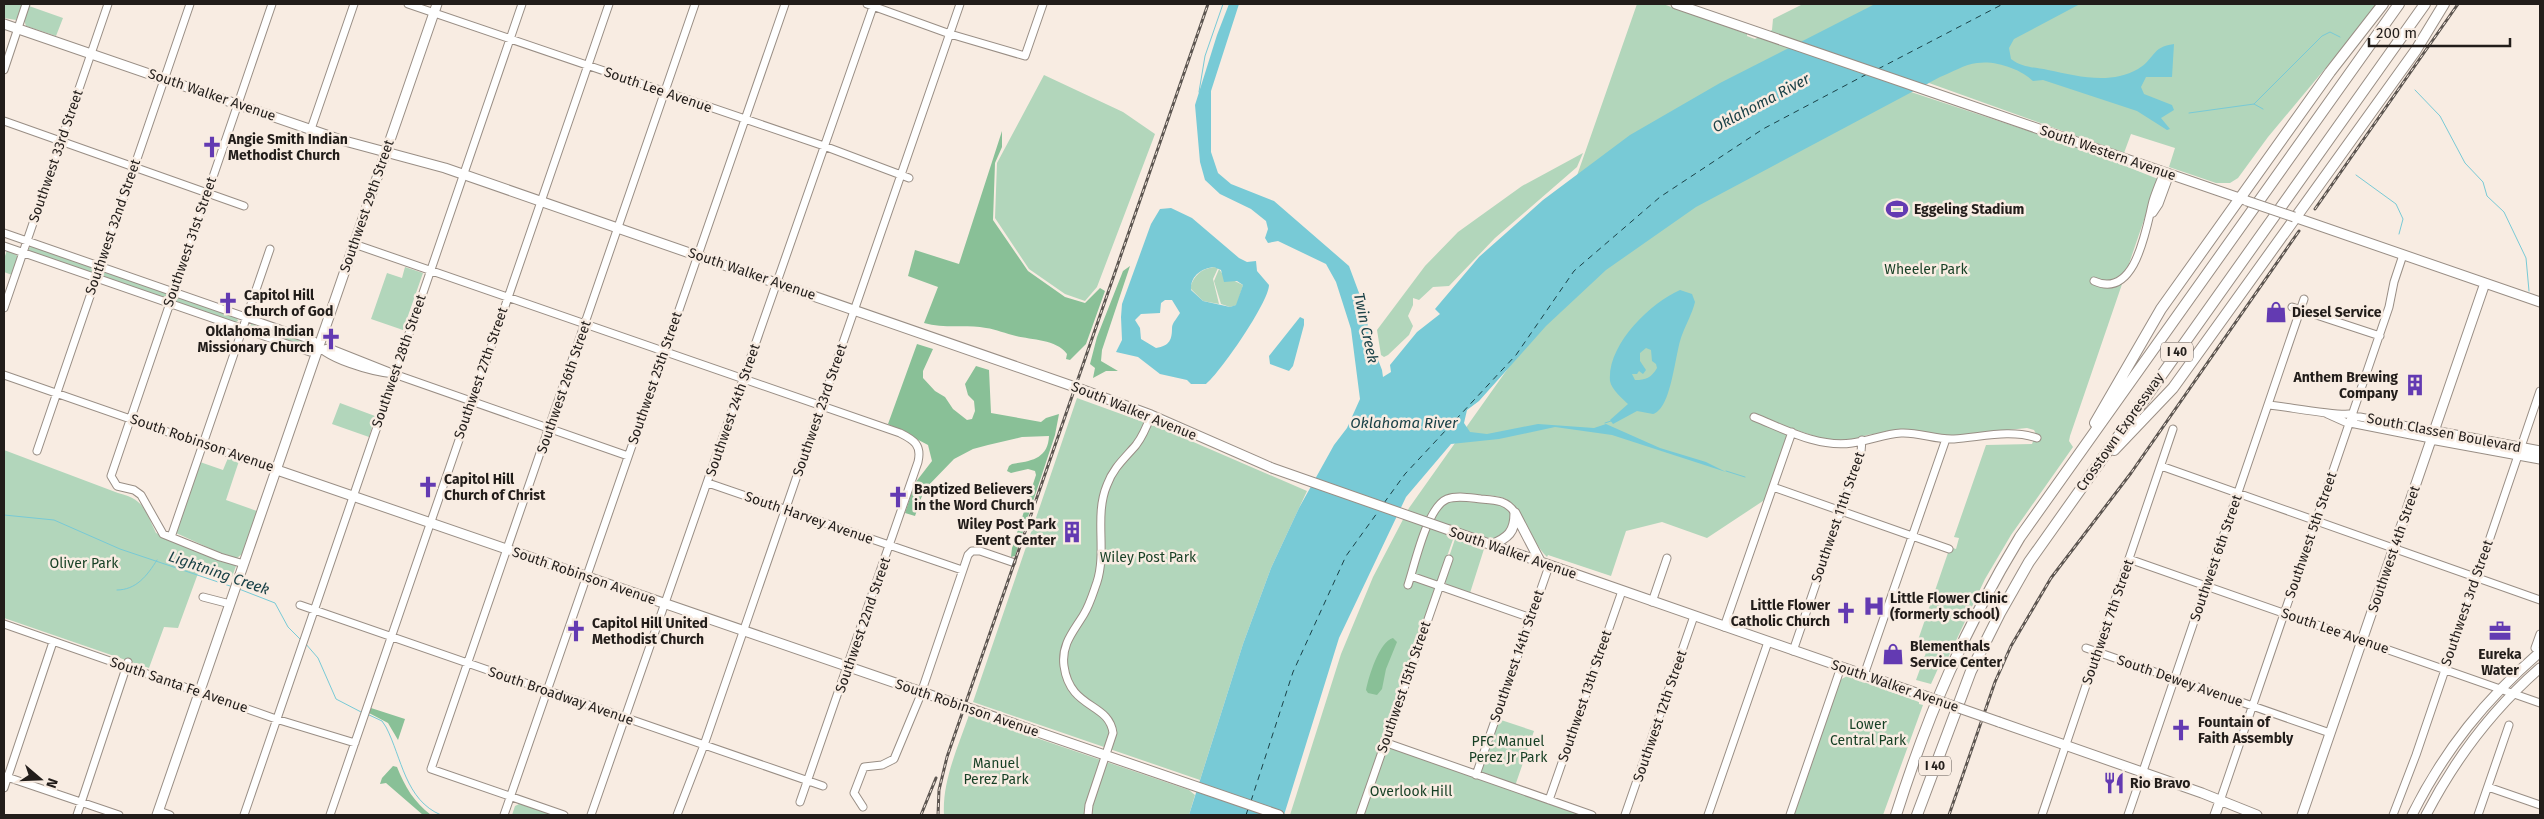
<svg xmlns="http://www.w3.org/2000/svg" width="2544" height="819" viewBox="0 0 2544 819" font-family="'Fira Sans',sans-serif">
<style>
.green{fill:#b2d6bb}
.forest{fill:#89c097}
.water{fill:#78cad6;fill-rule:evenodd}
.lines{fill:none;stroke-linecap:round;stroke-linejoin:round}
.stream{stroke:#78cad6;stroke-width:1}
.ferry{stroke:#1b4248;stroke-width:1;stroke-dasharray:6 5;stroke-linecap:butt}
.minor-casing{stroke:#998e85;stroke-width:9}
.major-casing{stroke:#998e85;stroke-width:11}
.highway-casing{stroke:#998e85;stroke-width:12}
.minor{stroke:#fff;stroke-width:7}
.major{stroke:#fff;stroke-width:9}
.highway{stroke:#fff;stroke-width:10}
.rail-casing{stroke:#5d5651;stroke-width:3}
.rail{stroke:#f8ece2;stroke-width:1;stroke-dasharray:4;stroke-linecap:butt}
.major-bridge-casing{stroke:#998e85;stroke-width:11;stroke-linecap:butt}
.major-bridge{stroke:#fff;stroke-width:9}
.labels{text-anchor:middle;dominant-baseline:central;stroke-width:5;stroke-linejoin:round;paint-order:stroke}
.shield{fill:#f8ece2;stroke:#625b56;stroke-width:1}
.shield-label{font-size:12px;font-weight:bold;fill:#221d1a}
.street-label{font-size:14px;fill:#221d1a;stroke:#f8ece2}
.poi-label{font-size:14px;font-weight:bold;fill:#221d1a;stroke:#f8ece2;text-anchor:start}
.park-label{font-size:14px;fill:#163f24;stroke:#f8ece2}
.water-label{font-size:15px;font-style:italic;fill:#1b4248;stroke:#f8ece2}
</style>
<rect width="100%" height="100%" fill="#f8ece2"/>
<path class="green" d="M 4,4 L 23,4 L 16,20 L 4,18 Z
M 1637,4 L 1663,4 L 1747,34 L 1747,36 L 1755,39 L 1772,30 L 1773,19 L 1803,4 L 2379,4 L 2268,137 L 2238,178 L 2230,183 L 2216,183 L 2169,167 L 2175,148 L 2131,134 L 2124,153 L 1929,83 L 1911,92 L 2080,148 L 2158,179 L 2070,436 L 2069,441 L 2073,447 L 2011,535 L 1985,579 L 1945,664 L 1941,662 L 1931,684 L 1916,680 L 1928,647 L 1917,643 L 1950,547 L 1956,549 L 1959,538 L 1954,537 L 1986,445 L 2032,444 L 2036,434 L 2034,430 L 2027,428 L 1949,436 L 1901,430 L 1867,435 L 1853,440 L 1830,441 L 1790,428 L 1766,499 L 1707,538 L 1662,522 L 1626,531 L 1611,576 L 1548,555 L 1547,557 C 1530,542 1523,502 1500,497 C 1491,495 1479,495 1469,495 L 1467,502 C 1483,503 1502,500 1512,514 L 1510,532 L 1495,540 L 1457,528 L 1356,815 L 1290,815 L 1341,654 L 1373,577 L 1409,508 L 1511,364 Z
M 29,6 L 63,18 L 56,36 L 26,26 L 24,20 Z
M 1044,75 L 1123,112 L 1155,134 L 1097,287 L 1085,301 L 1065,294 L 1029,269 L 995,218 L 997,163 Z
M 1583,153 L 1577,167 L 1495,238 L 1449,286 L 1433,287 L 1419,300 L 1413,298 L 1413,305 L 1408,316 L 1413,326 L 1409,335 L 1388,355 L 1384,357 L 1381,355 L 1377,330 L 1425,266 L 1458,232 L 1522,186 Z
M 32,246 L 93,267 L 93,272 L 90,273 L 29,251 L 29,248 Z
M 7,250 L 18,256 L 12,275 L 4,272 L 4,259 Z
M 405,267 L 423,273 L 403,330 L 371,319 L 387,273 L 402,278 Z
M 1214,267 L 1218,268 L 1213,279 L 1219,304 L 1203,301 L 1190,288 C 1194,275 1201,269 1214,267 Z
M 1219,269 L 1224,276 L 1243,285 L 1237,305 L 1230,307 L 1221,304 L 1214,281 Z
M 105,271 L 166,292 L 166,297 L 163,298 L 103,277 L 102,273 Z
M 178,297 L 237,318 L 238,321 L 234,323 L 175,302 Z
M 254,323 L 310,343 L 311,347 L 250,328 L 251,324 Z
M 1077,398 L 1168,431 L 1307,491 L 1271,568 L 1243,644 L 1200,780 L 973,702 Z
M 340,403 L 375,416 L 369,437 L 332,424 Z
M 4,450 L 118,493 C 144,499 145,510 156,533 L 236,566 L 232,577 L 200,568 L 178,628 L 164,627 L 149,668 L 4,618 Z
M 228,458 L 239,461 L 226,500 L 257,511 L 242,554 L 237,558 L 220,553 L 176,533 L 200,462 L 223,470 Z
M 1455,539 L 1484,549 L 1470,593 L 1448,586 L 1442,578 Z
M 1847,676 L 1919,702 L 1919,704 L 1923,705 L 1883,815 L 1793,815 L 1840,680 Z
M 969,715 L 1189,790 L 1195,795 L 1189,815 L 944,815 C 942,781 958,747 969,715 Z
M 1498,719 L 1534,731 L 1515,786 L 1480,772 Z
M 1392,747 L 1584,815 L 1362,815 L 1386,749 Z
M 521,803 L 555,815 L 512,815 L 515,806 Z"/>
<path class="forest" d="M 1002,131 L 1002,147 L 995,163 L 993,220 L 1028,271 L 1065,297 L 1085,303 L 1100,288 L 1105,291 L 1086,344 L 1070,360 L 1066,359 L 1067,354 C 1056,339 1032,340 1016,336 C 1006,334 996,329 986,328 C 966,324 944,329 924,323 L 938,287 L 908,276 L 915,250 L 959,264 Z
M 1130,266 L 1102,350 L 1101,361 L 1118,371 L 1106,371 L 1093,378 L 1095,368 L 1090,364 L 1097,337 L 1123,271 Z
M 917,344 L 933,349 L 923,371 L 923,378 L 935,391 L 945,397 L 953,409 L 967,420 L 972,419 L 975,411 L 974,401 L 968,395 L 965,384 L 976,366 L 989,370 L 991,413 L 1041,422 L 1046,418 L 1059,414 L 1055,435 L 1015,556 L 1011,557 L 1012,548 L 1036,475 L 1035,471 L 1028,469 L 1011,473 L 1007,471 L 1009,466 L 1012,464 C 1031,461 1048,459 1049,436 L 1022,437 L 988,445 L 973,449 L 954,459 L 924,490 L 915,516 L 905,513 L 915,483 L 932,461 L 928,445 L 888,424 Z
M 1393,638 L 1397,642 L 1386,669 L 1382,689 L 1377,695 L 1368,693 L 1366,690 C 1369,676 1379,642 1393,638 Z
M 371,708 L 405,719 L 398,740 L 388,723 L 369,713 Z
M 393,766 L 397,767 C 405,787 414,802 431,815 L 423,815 L 386,783 L 380,784 L 382,778 Z"/>
<path class="water" d="M 1229,4 L 1239,4 L 1211,91 L 1211,152 L 1218,173 L 1231,184 L 1274,201 L 1349,266 L 1365,309 L 1370,339 L 1382,370 L 1383,377 L 1391,372 L 1390,365 L 1417,332 L 1440,314 L 1435,309 L 1479,257 L 1543,200 L 1630,135 L 1720,83 L 1875,4 L 2080,4 L 2014,39 L 2009,48 L 2011,59 C 2023,68 2034,67 2048,70 C 2077,76 2110,85 2138,69 C 2155,59 2151,47 2174,44 L 2172,77 L 2146,77 L 2141,87 L 2144,94 L 2172,105 L 2174,110 L 2161,118 L 2170,129 L 2167,130 L 2137,111 L 2043,80 L 2033,81 C 2021,69 1995,60 1977,63 C 1965,64 1951,73 1940,77 L 1696,207 L 1606,270 L 1546,326 L 1479,401 L 1467,410 L 1464,423 L 1470,432 L 1487,434 L 1538,424 L 1594,428 L 1606,424 L 1660,448 L 1706,462 L 1726,472 L 1612,435 L 1555,427 L 1499,439 L 1451,444 L 1406,497 L 1339,638 L 1284,815 L 1189,815 L 1243,644 L 1271,568 L 1299,508 L 1334,445 L 1347,428 L 1360,399 L 1351,329 L 1336,282 L 1326,264 L 1278,241 L 1268,243 L 1265,238 L 1268,229 L 1266,221 L 1251,209 L 1220,194 L 1205,180 L 1200,162 L 1195,105 L 1217,35 Z
M 1171,208 L 1192,218 L 1239,258 L 1247,262 L 1256,261 L 1257,271 L 1269,285 C 1269,302 1220,373 1206,384 L 1191,384 L 1187,380 L 1160,374 L 1138,357 L 1116,352 L 1122,340 L 1121,317 L 1122,304 L 1151,224 L 1160,209 ZM 1214,267 L 1221,270 L 1224,282 L 1237,281 L 1243,285 L 1236,305 L 1230,307 L 1203,301 L 1191,290 C 1190,276 1202,268 1214,267 ZM 1165,300 L 1172,300 L 1180,313 C 1178,317 1172,323 1172,328 C 1172,339 1170,346 1156,348 L 1141,339 L 1140,328 L 1135,320 L 1141,314 L 1160,313 L 1161,303 Z
M 1680,290 L 1692,294 L 1695,302 C 1692,314 1686,324 1682,335 C 1675,352 1672,409 1653,414 L 1637,411 L 1613,424 L 1610,420 L 1628,404 C 1623,399 1611,389 1610,381 C 1607,345 1650,303 1680,290 ZM 1646,348 L 1651,350 L 1652,361 L 1656,364 L 1657,368 C 1651,378 1646,380 1635,380 L 1632,374 L 1637,374 L 1639,371 L 1643,374 L 1646,370 L 1640,361 L 1640,353 Z
M 1300,317 L 1304,319 L 1304,325 L 1293,366 L 1289,371 L 1270,364 L 1269,356 Z"/>
<g class="lines">
<path class="stream" d="M 2415,90 L 2440,116 L 2465,163 L 2483,182 L 2487,196 L 2504,212 L 2526,258 L 2529,291
M 1199,92 L 1205,56 L 1223,4
M 2254,104 L 2322,36 L 2330,32 L 2340,37
M 2189,113 L 2254,104 L 2263,109
M 2356,175 L 2396,204 L 2403,219 L 2399,234
M 1605,423 L 1611,421
M 1726,471 L 1745,477
M 4,515 L 54,520 L 120,549 L 233,587
M 239,589 L 275,603 L 288,627 L 300,639
M 117,590 C 136,590 147,576 157,560
M 305,643 L 318,658 L 336,699 L 363,713
M 367,714 L 382,721 L 386,727 C 402,758 405,800 441,815"/>
<path class="ferry" d="M 1878,69 L 2003,4
M 1384,503 L 1405,474 L 1516,355 L 1574,271 L 1660,197 L 1763,129 L 1867,74
M 1251,801 L 1293,672 L 1346,556 L 1380,509
M 1246,815 L 1248,809"/>
<g class="minor-casing">
<path id="minor" d="M 408,4 L 824,146 L 909,178
M 867,4 L 950,34 L 1025,56 L 1043,4
M 4,70 L 26,4
M 4,121 L 244,206
M 311,129 L 354,4
M 2153,213 L 2159,204 L 2170,174
M 4,233 L 314,341 C 324,359 373,372 394,374 L 628,456
M 354,244 L 900,433 C 914,440 922,445 918,462 L 800,802
M 4,246 L 310,352 L 329,348 L 392,373
M 2094,281 C 2136,300 2146,228 2153,201 C 2156,191 2160,182 2164,172
M 2292,307 L 2380,336
M 4,308 L 108,4
M 4,375 L 277,470
M 2268,405 C 2284,406 2344,418 2353,413
M 2325,413 L 2345,422 L 2431,439
M 1754,417 C 1784,429 1818,448 1852,443 C 1869,441 1884,434 1901,433 C 1919,432 1936,440 1954,439 C 1982,437 2010,429 2037,438
M 2350,422 L 2356,417 L 2360,417 L 2434,431
M 37,451 L 190,4
M 2161,466 L 2540,600
M 708,483 L 962,570
M 1773,487 L 1949,549
M 171,537 L 270,249
M 2129,559 L 2540,703
M 244,564 L 220,557 L 163,534 L 141,495 L 134,490 L 117,486 L 111,476 L 272,4
M 1411,576 L 1531,618
M 1408,585 C 1415,564 1427,507 1447,499 C 1457,495 1471,498 1481,499 C 1495,500 1507,500 1515,513
M 203,597 L 230,604
M 1652,602 L 1667,558
M 300,605 L 823,786
M 4,624 L 276,719 L 355,743
M 1724,627 L 1792,432
M 2086,648 L 2330,733
M 2535,648 L 2540,634
M 1793,651 L 1861,452 L 1862,440
M 1864,675 L 1946,439
M 1384,742 L 1592,815
M 1476,775 L 1549,566
M 4,776 L 119,815
M 2488,787 L 2540,805
M 4,788 L 53,642
M 1549,800 L 1622,591
M 2220,801 L 2389,307 L 2394,282 L 2403,255
M 863,807 L 854,793 L 864,767 L 882,765 L 894,759 L 919,699 L 968,555 L 972,551 L 980,551 L 1012,562
M 159,811 L 170,815
M 77,815 L 128,662
M 244,815 L 522,4
M 330,815 L 609,4
M 504,815 L 785,4
M 564,815 L 431,769 L 695,4
M 591,815 L 874,4
M 677,815 L 704,745 L 960,4
M 1088,815 L 1089,805 L 1113,733 C 1109,702 1070,710 1064,666 C 1061,644 1074,631 1084,614 C 1090,604 1093,593 1097,582 C 1107,550 1094,516 1107,485 C 1113,468 1125,458 1136,445 C 1143,436 1147,426 1151,415
M 1360,815 L 1449,559
M 1625,815 L 1694,616
M 1708,815 L 1768,642
M 1790,815 L 1841,667
M 2042,815 L 2173,429
M 2128,815 L 2304,299
M 2393,815 L 2416,755 L 2540,391
M 2478,815 L 2509,725"/>
</g>
<g class="major-casing">
<path id="major" d="M 1676,4 L 2245,200
M 4,24 L 341,140 L 445,168 L 1075,387 L 1151,415 L 1272,468
M 2294,217 L 2540,302
M 2434,431 L 2540,451
M 2431,439 L 2540,459
M 277,470 L 1279,815
M 1515,513 L 1541,563
M 1449,530 L 1922,695
M 1491,545 C 1508,538 1515,532 1515,513
M 1999,722 L 2202,793 L 2257,815
M 157,815 L 437,4
M 2215,815 L 2220,801
M 2302,815 L 2485,283
M 2412,815 C 2445,749 2485,700 2540,652
M 2426,815 C 2455,759 2492,710 2540,668"/>
</g>
<g class="highway-casing">
<path id="highway" d="M 2095,423 L 2161,309 L 2330,72 L 2383,4
M 2114,450 L 2173,388 L 2416,50 L 2444,4
M 1896,815 C 1928,714 1965,627 2020,537 L 2399,4
M 1917,815 L 1971,671 L 2000,613 L 2029,562 L 2425,4"/>
</g>
<use href="#minor" class="minor"/>
<use href="#major" class="major"/>
<use href="#highway" class="highway"/>
<g class="rail-casing">
<path id="rail" d="M 2315,209 L 2458,4
M 921,815 L 936,778
M 938,815 L 939,790 L 947,757 L 1208,4
M 1949,815 L 1995,682 L 2011,646 L 2051,578 L 2131,473 L 2299,231"/>
</g>
<use href="#rail" class="rail"/>
<g class="major-bridge-casing">
<path id="major-bridge" d="M 2247,201 L 2294,217
M 1272,468 L 1449,530
M 1922,695 L 1999,722"/>
</g>
<use href="#major-bridge" class="major-bridge"/>
</g>
<defs>
<g id="church-bare" transform="scale(1.725)"><path d="M-1.2-6h2.4v3.5h3.3v2.4h-3.3V6h-2.4V-.1h-3.3v-2.4h3.3Z" fill="#633ab2" stroke="#f8ece2" stroke-width="2.5" paint-order="stroke"/></g>
<g id="stadium-bare" transform="scale(1.725)"><path d="M0-5a6.5 5 0 1 0 0 10a6.5 5 0 1 0 0-10ZM-3.5-1.8h7v3.6h-7Z" fill="#633ab2" stroke="#f8ece2" stroke-width="2.5" paint-order="stroke"/></g>
<g id="shop-bare" transform="scale(1.725)"><path d="M-5-2.5h2.3a2.7 3.5 0 0 1 5.4 0H5L5.5 6h-11ZM-1.5-2.5h3a1.5 2.3 0 0 0-3 0Z" fill="#633ab2" stroke="#f8ece2" stroke-width="2.5" paint-order="stroke"/></g>
<g id="building-bare" transform="scale(1.725)"><path d="M-4-6H4V6H1V3H-1V6H-4ZM-2.5-4.3h1.7v1.8h-1.7ZM.8-4.3h1.7v1.8H.8ZM-2.5-1h1.7V.8h-1.7ZM.8-1h1.7V.8H.8Z" fill="#633ab2" stroke="#f8ece2" stroke-width="2.5" paint-order="stroke"/></g>
<g id="hospital-bare" transform="scale(1.725)"><path d="M-5-5h3v3.5h4V-5h3V5h-3V1.5h-4V5h-3Z" fill="#633ab2" stroke="#f8ece2" stroke-width="2.5" paint-order="stroke"/></g>
<g id="office-bare" transform="scale(1.725)"><path d="M-6-3h4V-5.5h4V-3h4V5H-6ZM-1-4.5V-3h2v-1.5ZM-6 0V1H6V0Z" fill="#633ab2" stroke="#f8ece2" stroke-width="2.5" paint-order="stroke"/></g>
<g id="restaurant-bare" transform="scale(1.725)"><path d="M-5-6h1v4h1v-4h1v4h1v-4h1v5L-1.5 .5V6h-2V.5L-5-1ZM5-6V6H3V1.5H1.5Q1.5-4 5-6Z" fill="#633ab2" stroke="#f8ece2" stroke-width="2.5" paint-order="stroke"/></g>
</defs>
<g fill-rule="evenodd">
<use href="#church-bare" x="212" y="147"/>
<use href="#stadium-bare" x="1897" y="209"/>
<use href="#church-bare" x="228" y="303"/>
<use href="#shop-bare" x="2276" y="312"/>
<use href="#church-bare" x="331" y="339"/>
<use href="#building-bare" x="2415" y="385"/>
<use href="#church-bare" x="428" y="487"/>
<use href="#church-bare" x="898" y="497"/>
<use href="#building-bare" x="1072" y="532"/>
<use href="#hospital-bare" x="1874" y="606"/>
<use href="#church-bare" x="1846" y="613"/>
<use href="#church-bare" x="576" y="631"/>
<use href="#office-bare" x="2500" y="631"/>
<use href="#shop-bare" x="1893" y="654"/>
<use href="#church-bare" x="2181" y="730"/>
<use href="#restaurant-bare" x="2114" y="783"/>
</g>
<g class="labels">
<g class="shield">
<rect x="2161" y="342.5" width="32" height="19" rx="4"/>
<rect x="1919" y="756.5" width="32" height="19" rx="4"/>
</g>
<g class="shield-label">
<text x="2177" y="352">I 40</text>
<text x="1935" y="766">I 40</text>
</g>
<g class="street-label">
<text transform="translate(658 90) rotate(19)">South Lee Avenue</text>
<text transform="translate(212 95) rotate(19)">South Walker Avenue</text>
<text transform="translate(2108 153) rotate(19)">South Western Avenue</text>
<text transform="translate(56 156) rotate(-71)">Southwest 33rd Street</text>
<text transform="translate(367 206) rotate(-71)">Southwest 29th Street</text>
<text transform="translate(113 227) rotate(-71)">Southwest 32nd Street</text>
<text transform="translate(190 242) rotate(-71)">Southwest 31st Street</text>
<text transform="translate(752 274) rotate(19)">South Walker Avenue</text>
<text transform="translate(399 361) rotate(-71)">Southwest 28th Street</text>
<text transform="translate(481 373) rotate(-71)">Southwest 27th Street</text>
<text transform="translate(655 378) rotate(-71)">Southwest 25th Street</text>
<text transform="translate(564 387) rotate(-71)">Southwest 26th Street</text>
<text transform="translate(733 410) rotate(-71)">Southwest 24th Street</text>
<text transform="translate(820 410) rotate(-71)">Southwest 23rd Street</text>
<text transform="translate(1134 411) rotate(22)">South Walker Avenue</text>
<text transform="translate(2120 432) rotate(-55)">Crosstown Expressway</text>
<text transform="translate(2444 433) rotate(11)">South Classen Boulevard</text>
<text transform="translate(202 443) rotate(19)">South Robinson Avenue</text>
<text transform="translate(1838 517) rotate(-71)">Southwest 11th Street</text>
<text transform="translate(809 518) rotate(19)">South Harvey Avenue</text>
<text transform="translate(2311 535) rotate(-71)">Southwest 5th Street</text>
<text transform="translate(2394 549) rotate(-71)">Southwest 4th Street</text>
<text transform="translate(1513 553) rotate(19)">South Walker Avenue</text>
<text transform="translate(2216 558) rotate(-71)">Southwest 6th Street</text>
<text transform="translate(584 576) rotate(19)">South Robinson Avenue</text>
<text transform="translate(2467 603) rotate(-71)">Southwest 3rd Street</text>
<text transform="translate(2108 622) rotate(-71)">Southwest 7th Street</text>
<text transform="translate(863 625) rotate(-71)">Southwest 22nd Street</text>
<text transform="translate(2335 631) rotate(19)">South Lee Avenue</text>
<text transform="translate(1517 656) rotate(-71)">Southwest 14th Street</text>
<text transform="translate(2180 681) rotate(19)">South Dewey Avenue</text>
<text transform="translate(179 685) rotate(19)">South Santa Fe Avenue</text>
<text transform="translate(1895 686) rotate(19)">South Walker Avenue</text>
<text transform="translate(1404 687) rotate(-71)">Southwest 15th Street</text>
<text transform="translate(561 696) rotate(19)">South Broadway Avenue</text>
<text transform="translate(1585 696) rotate(-71)">Southwest 13th Street</text>
<text transform="translate(967 708) rotate(19)">South Robinson Avenue</text>
<text transform="translate(1660 716) rotate(-71)">Southwest 12th Street</text>
</g>
<g class="poi-label">
<text x="228" y="139">Angie Smith Indian<tspan x="228" dy="16">Methodist Church</tspan></text>
<text x="1914" y="209">Eggeling Stadium</text>
<text x="244" y="295">Capitol Hill<tspan x="244" dy="16">Church of God</tspan></text>
<text x="2292" y="312">Diesel Service</text>
<text x="314" y="331" text-anchor="end">Oklahoma Indian<tspan x="314" dy="16">Missionary Church</tspan></text>
<text x="2398" y="377" text-anchor="end">Anthem Brewing<tspan x="2398" dy="16">Company</tspan></text>
<text x="444" y="479">Capitol Hill<tspan x="444" dy="16">Church of Christ</tspan></text>
<text x="914" y="489">Baptized Believers<tspan x="914" dy="16">in the Word Church</tspan></text>
<text x="1056" y="524" text-anchor="end">Wiley Post Park<tspan x="1056" dy="16">Event Center</tspan></text>
<text x="1890" y="598">Little Flower Clinic<tspan x="1890" dy="16">(formerly school)</tspan></text>
<text x="1830" y="605" text-anchor="end">Little Flower<tspan x="1830" dy="16">Catholic Church</tspan></text>
<text x="592" y="623">Capitol Hill United<tspan x="592" dy="16">Methodist Church</tspan></text>
<text x="1910" y="646">Blementhals<tspan x="1910" dy="16">Service Center</tspan></text>
<text x="2500" y="654" text-anchor="middle">Eureka<tspan x="2500" dy="16">Water</tspan></text>
<text x="2198" y="722">Fountain of<tspan x="2198" dy="16">Faith Assembly</tspan></text>
<text x="2130" y="783">Rio Bravo</text>
</g>
<g class="park-label">
<text x="1926" y="269">Wheeler Park</text>
<text x="1148" y="557">Wiley Post Park</text>
<text x="84" y="563">Oliver Park</text>
<text x="1868" y="724">Lower<tspan x="1868" dy="16">Central Park</tspan></text>
<text x="1508" y="741">PFC Manuel<tspan x="1508" dy="16">Perez Jr Park</tspan></text>
<text x="996" y="763">Manuel<tspan x="996" dy="16">Perez Park</tspan></text>
<text x="1411" y="791">Overlook Hill</text>
</g>
<g class="water-label">
<text transform="translate(1761 103) rotate(-28)">Oklahoma River</text>
<text transform="translate(1366 328) rotate(78)">Twin Creek</text>
<text x="1404" y="423">Oklahoma River</text>
<text transform="translate(219 573) rotate(19)">Lightning Creek</text>
</g>
</g>
<rect width="2544" height="819" fill="none" stroke="#221d1a" stroke-width="10"/>
<g transform="translate(40 779) rotate(109)" stroke="#f8ece2" stroke-width="4" paint-order="stroke">
<path d="M0-4L9 19L0 12L-9 19Z" fill="#221d1a"/>
<text y="-8" font-size="14" font-weight="bold" text-anchor="middle" fill="#221d1a">N</text>
</g>
<path d="M2369 38v8h141v-8" fill="none" stroke="#221d1a" stroke-width="2.5"/>
<text x="2376" y="38" font-size="15" fill="#221d1a" stroke="#f8ece2" stroke-width="4" paint-order="stroke">200 m</text>
</svg>
